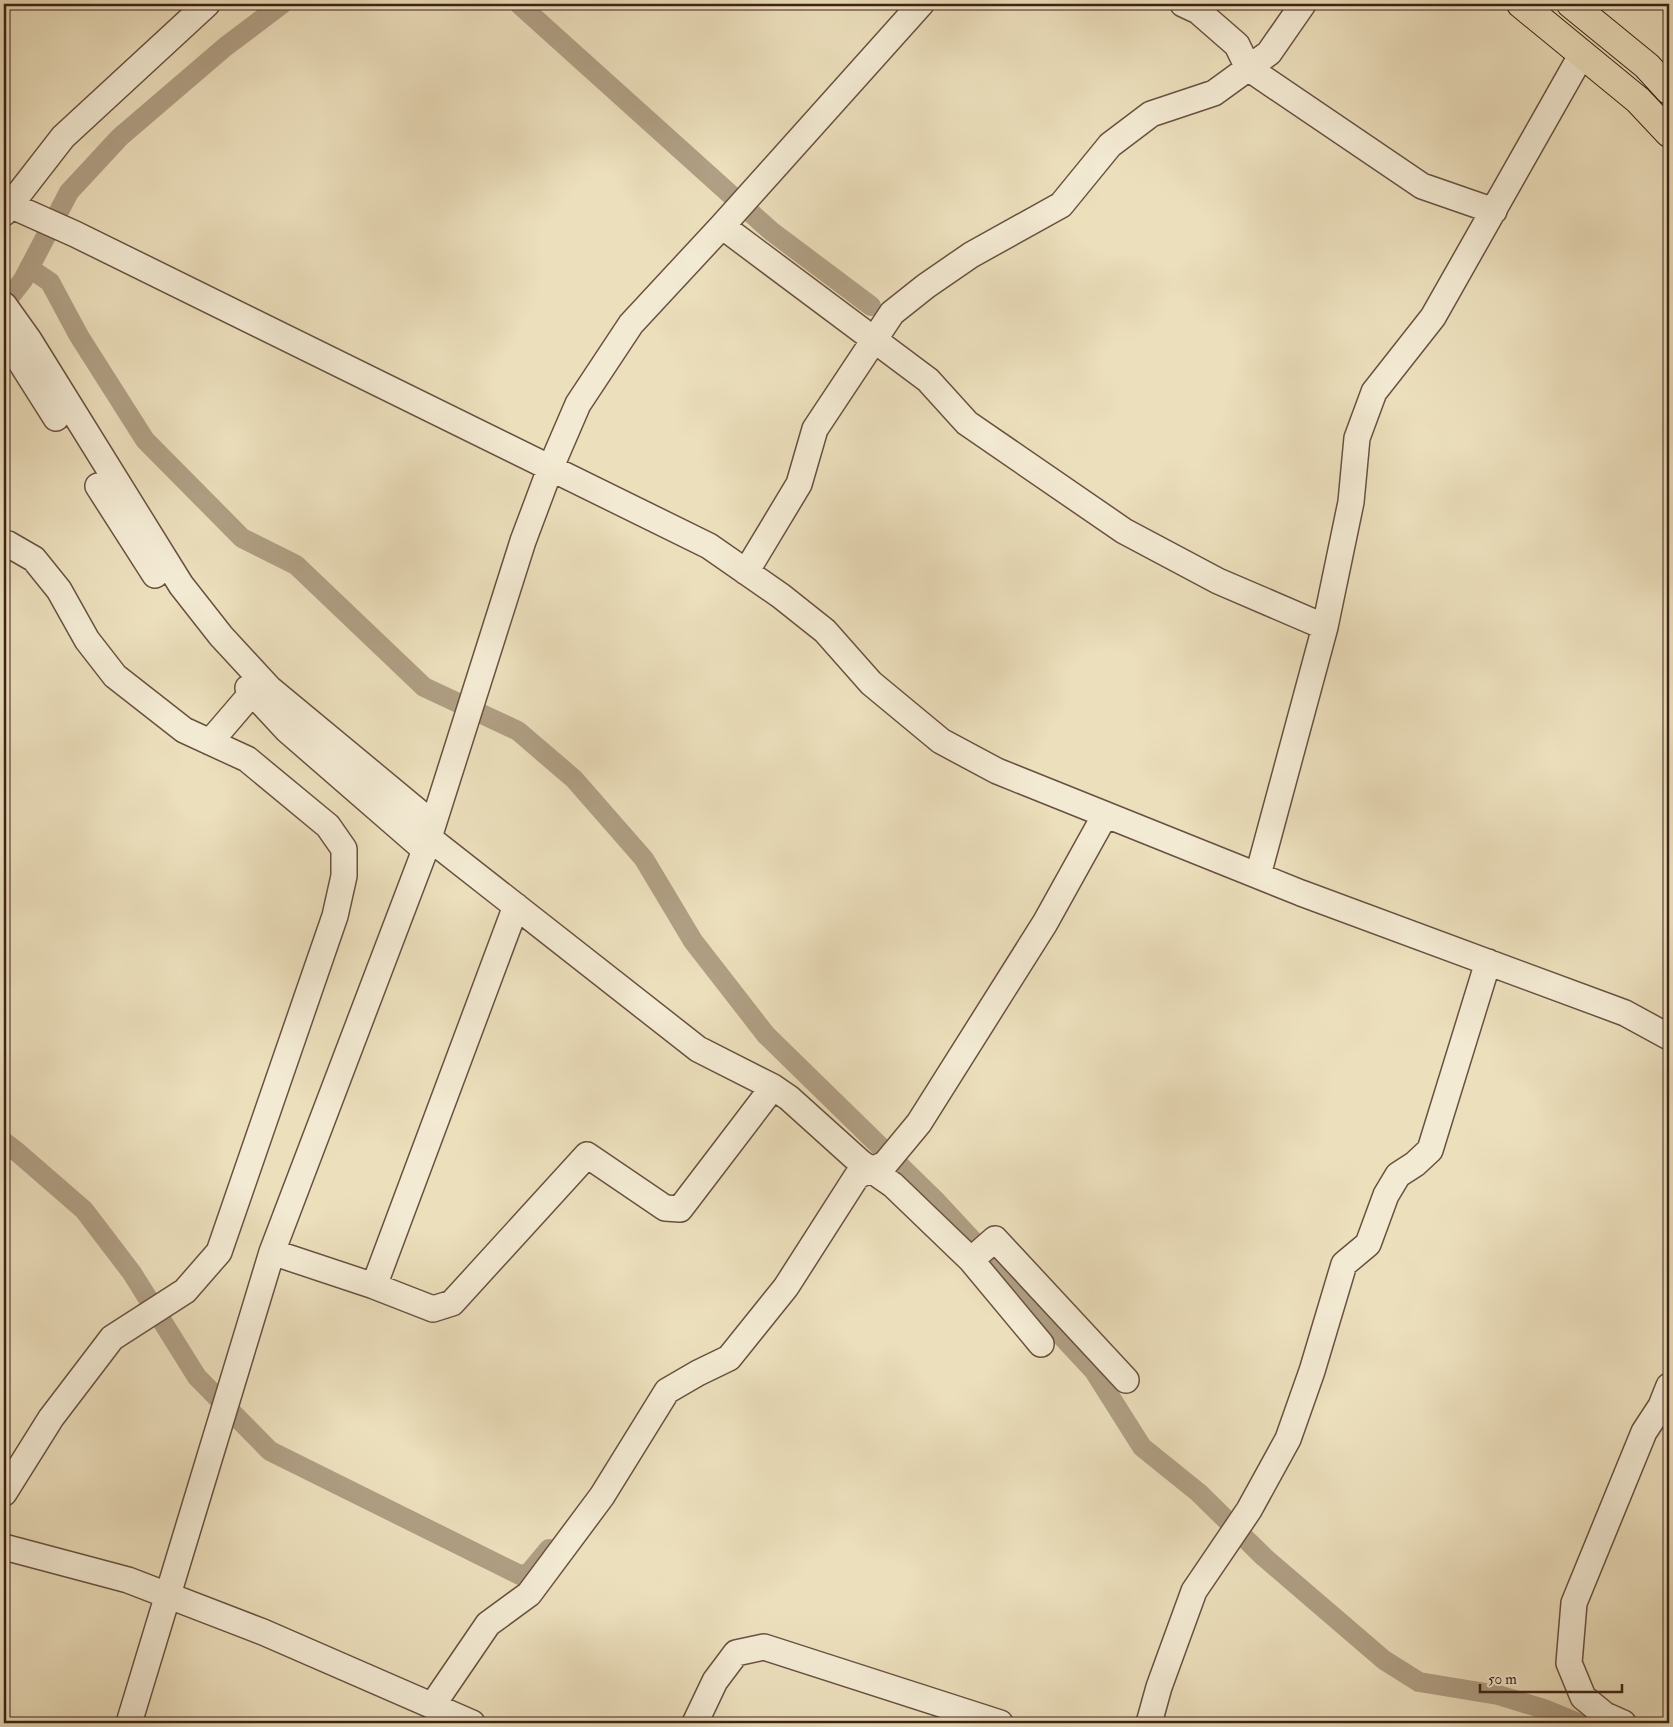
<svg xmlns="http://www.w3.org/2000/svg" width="1673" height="1727" viewBox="0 0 1673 1727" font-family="'IM FELL Double Pica',serif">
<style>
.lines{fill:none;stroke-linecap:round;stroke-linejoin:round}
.canal{stroke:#b09f84;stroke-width:20}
.minor-casing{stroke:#695140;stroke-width:28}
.major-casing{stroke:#3d2216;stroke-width:30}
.minor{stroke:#f3ead3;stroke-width:25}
.major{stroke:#ecdfbc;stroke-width:28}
</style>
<rect width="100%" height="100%" fill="#ecdfbc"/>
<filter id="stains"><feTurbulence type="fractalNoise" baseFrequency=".004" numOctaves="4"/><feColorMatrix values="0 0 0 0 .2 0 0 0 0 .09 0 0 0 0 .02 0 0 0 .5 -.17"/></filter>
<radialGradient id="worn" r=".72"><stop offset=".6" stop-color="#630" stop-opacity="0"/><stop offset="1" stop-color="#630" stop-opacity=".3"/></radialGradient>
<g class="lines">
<path class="canal" d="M 519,4 L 771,231 L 871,306
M 29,268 L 50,282 L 79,336 L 145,440 L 242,538 L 296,565 L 424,687 L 518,731 L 574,779 L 644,859 L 693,941 L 766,1035 L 937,1202 L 1094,1371 L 1142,1447 L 1199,1493 L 1264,1557 L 1384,1660 L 1419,1682 L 1498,1695 L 1544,1709 L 1578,1723
M 4,304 L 23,280 L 69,192 L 120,137 L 225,47 L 282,4
M 4,1142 L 16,1151 L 84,1210 L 132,1273 L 197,1377 L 270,1451 L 520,1575 L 529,1573 L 549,1549"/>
<g class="minor-casing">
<path id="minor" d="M 1183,4 L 1198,11 L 1237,45 L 1248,68 L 1422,186 L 1494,211
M 10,205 L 75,234 L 709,546 L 781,596 L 825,631 L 871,683 L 941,741 L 997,771 L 1301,893 L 1625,1013 L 1669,1037
M 4,213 L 63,137 L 207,4
M 722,226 L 928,380 L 967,423 L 1124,531 L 1218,581 L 1325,627
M 4,305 L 29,340 L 181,585 L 221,636 L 269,688 L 433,824
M 4,336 L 56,418
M 98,486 L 155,575
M 4,543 L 8,544 L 34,559 L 59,590 L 87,640 L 115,676 L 184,730 L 247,759 L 328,826 L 344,849 L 344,876 L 335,916 L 219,1252 L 185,1291 L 112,1338 L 51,1418 L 4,1493
M 746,572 L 799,484 L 815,429 L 892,313 L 926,286 L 971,255 L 1061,205 L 1110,145 L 1151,114 L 1214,93 L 1269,53 L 1303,4
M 248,688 L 287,730 L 425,850
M 210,742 L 252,693
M 429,838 L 698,1049 L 773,1087 L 789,1098 L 860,1162 L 893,1185 L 971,1260 L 1041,1344
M 1258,875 L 1325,627 L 1351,502 L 1357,438 L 1374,392 L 1433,317 L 1582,54
M 272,1252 L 374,1286 L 433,1309 L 452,1303 L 587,1155 L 665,1208 L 680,1209 L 773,1087
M 971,1260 L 995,1239 L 1126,1380
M 374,1286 L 516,906
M 4,1547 L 128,1580 L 263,1632 L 472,1723
M 432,1706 L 488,1624 L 529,1594 L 602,1496 L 667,1391 L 698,1373 L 729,1358 L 786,1287 L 857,1176 L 885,1164 L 919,1123 L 1045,923 L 1105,815
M 129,1723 L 272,1252 L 425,850 L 523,541 L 550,469 L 578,404 L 631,324 L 722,226 L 921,4
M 695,1723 L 715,1681 L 736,1653 L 764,1647 L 1000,1723
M 1149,1723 L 1159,1687 L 1194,1591 L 1249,1510 L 1288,1439 L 1312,1371 L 1344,1264 L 1368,1244 L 1386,1195 L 1398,1175 L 1415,1164 L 1430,1150 L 1488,962
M 1623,1723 L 1605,1715 L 1583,1697 L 1569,1663 L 1574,1603 L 1644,1432 L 1661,1406 L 1669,1386"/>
</g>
<g class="major-casing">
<path id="major" d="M 1521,4 L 1638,100 L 1669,133
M 1571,4 L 1647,66 L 1669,90"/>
</g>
<use href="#minor" class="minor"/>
<use href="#major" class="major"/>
</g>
<rect width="1673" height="1727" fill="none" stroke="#ecdfbc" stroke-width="20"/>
<rect x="5" y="5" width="1663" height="1717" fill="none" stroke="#3d2216" stroke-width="2.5"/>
<rect x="10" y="10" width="1653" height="1707" fill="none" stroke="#3d2216"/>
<path d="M1480 1684v8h142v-8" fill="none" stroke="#3d2216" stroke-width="2.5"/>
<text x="1488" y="1684" font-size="15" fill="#3d2216" stroke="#f3ead3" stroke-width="4" paint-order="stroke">50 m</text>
<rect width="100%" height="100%" filter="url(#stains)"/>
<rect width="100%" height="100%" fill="url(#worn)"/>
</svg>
